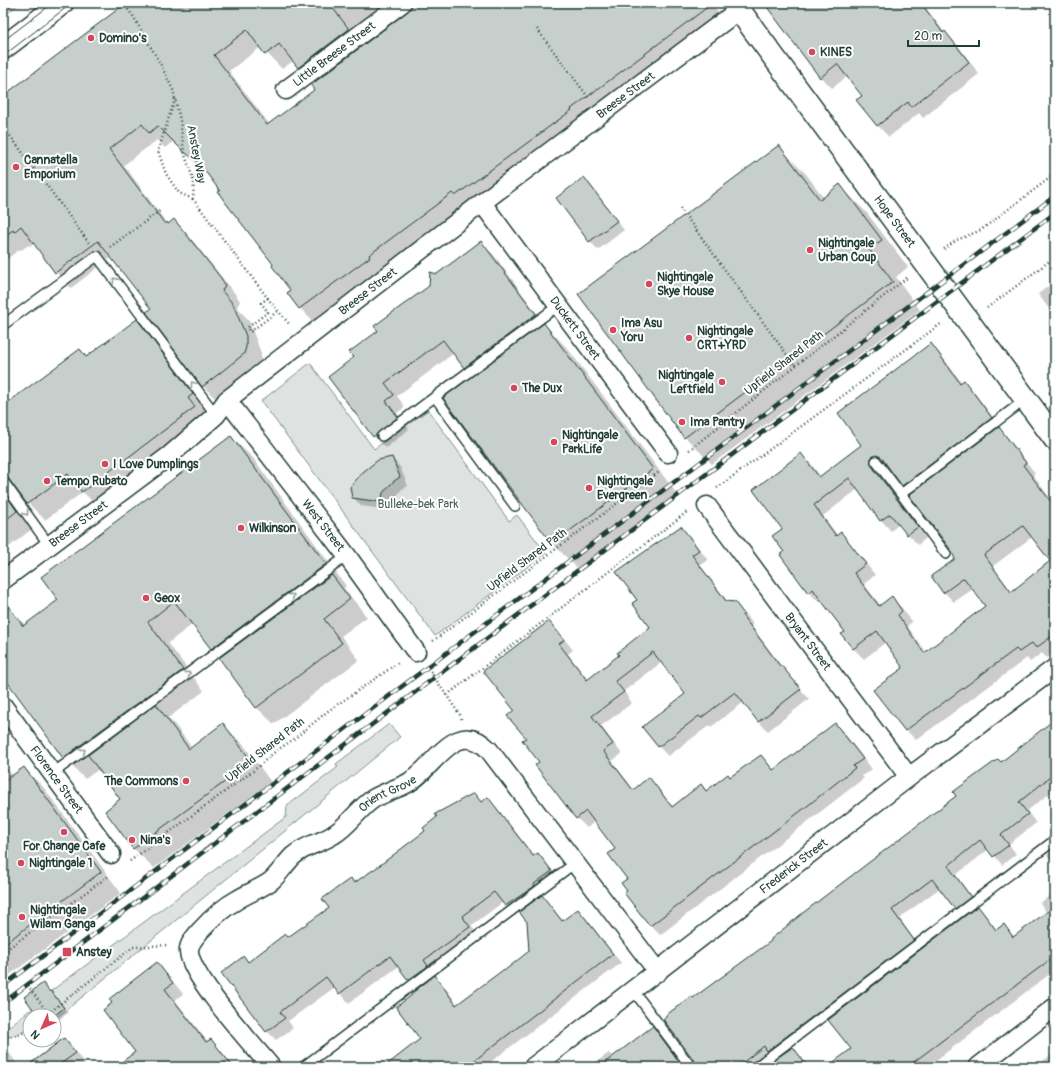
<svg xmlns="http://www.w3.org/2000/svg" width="1058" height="1070" viewBox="0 0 1058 1070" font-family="Pangolin,sans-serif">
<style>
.green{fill:#dee3e2;stroke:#7e908b}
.shadow{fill:#0003;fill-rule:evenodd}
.building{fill:#c7cfcc;stroke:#1f3d34;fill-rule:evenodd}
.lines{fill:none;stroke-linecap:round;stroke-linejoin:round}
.service-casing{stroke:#1f3d34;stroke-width:12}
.minor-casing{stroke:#1f3d34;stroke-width:21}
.tertiary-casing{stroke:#1f3d34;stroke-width:25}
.trunk-casing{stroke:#1f3d34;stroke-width:25}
.path{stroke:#1f3d34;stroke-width:2.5;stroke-dasharray:1 3;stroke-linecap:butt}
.service{stroke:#fff;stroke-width:9}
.minor{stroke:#fff;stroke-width:18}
.tertiary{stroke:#fff;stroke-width:22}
.trunk{stroke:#fff;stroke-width:22}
.tram{stroke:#1f3d34;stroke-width:1}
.rail-casing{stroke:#1f3d34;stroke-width:4.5}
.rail{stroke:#fff;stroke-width:3;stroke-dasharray:9;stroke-linecap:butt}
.oneway{stroke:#8f9e9a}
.poi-dot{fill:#d1495b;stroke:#fff;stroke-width:1.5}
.labels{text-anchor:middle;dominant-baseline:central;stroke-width:4;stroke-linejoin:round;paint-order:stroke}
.poi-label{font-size:12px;font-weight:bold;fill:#1f3d34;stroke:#fff;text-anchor:start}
.street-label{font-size:12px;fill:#1f3d34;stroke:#fff}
.park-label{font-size:12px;fill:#455e57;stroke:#fff}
</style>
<rect width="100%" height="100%" fill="#fff"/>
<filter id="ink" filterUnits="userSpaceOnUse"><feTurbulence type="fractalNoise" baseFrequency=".025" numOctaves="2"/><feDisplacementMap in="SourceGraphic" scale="8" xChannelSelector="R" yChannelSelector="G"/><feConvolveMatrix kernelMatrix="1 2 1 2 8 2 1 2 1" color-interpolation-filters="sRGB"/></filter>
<g filter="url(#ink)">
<path class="green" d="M 310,363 L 374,449 L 428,410 L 509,521 L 517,515 L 546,553 L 435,636 L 261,401 Z
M 389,724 L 400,737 L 54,1020 L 54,1016 L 64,1008 L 51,991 L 286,817 L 287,806 L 338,767 L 336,764 Z
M 30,1010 L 35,1016 L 30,1016 L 30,1029 L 3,1039 L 3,1031 Z"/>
<path class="shadow" d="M 3,3 L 22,3 L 3,17 Z
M 127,3 L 389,3 L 353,30 L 364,46 L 409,12 L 413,3 L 711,3 L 724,21 L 315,324 L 300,308 L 288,293 L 292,290 L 206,172 L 174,141 L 165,148 L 157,140 L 141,152 L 124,165 L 168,225 L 174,220 L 189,236 L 236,295 L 240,301 L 237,307 L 249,321 L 261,353 L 261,363 L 219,402 L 203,386 L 148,312 L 152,309 L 112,257 L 71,288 L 56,272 L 34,243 L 30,246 L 29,245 L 21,250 L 20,249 L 3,262 L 3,97 ZM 261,47 L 282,69 L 293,61 L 314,83 L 316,90 L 270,125 L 229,71 Z
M 766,3 L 922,3 L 945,33 L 956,43 L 979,74 L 923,118 L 919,113 L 889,137 L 878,126 L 858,100 L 863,96 L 848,76 L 832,88 L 821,77 Z
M 779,147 L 806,174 L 824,198 L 840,186 L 867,213 L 908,267 L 896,277 L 920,310 L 712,464 L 685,437 Z
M 584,178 L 592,187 L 624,230 L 598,250 L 590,241 Z
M 481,243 L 494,255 L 547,327 L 568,349 L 677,494 L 577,568 L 553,544 L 445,398 L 475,376 L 454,353 L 397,396 L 405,407 L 397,413 L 409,429 L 386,448 L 374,436 L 355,357 L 379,331 L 430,287 L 438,275 Z
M 1055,281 L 1055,317 L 1038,294 Z
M 137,320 L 153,337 L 209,412 L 99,508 L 83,492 L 45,520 L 28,503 L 19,492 L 17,493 L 33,528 L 4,551 L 3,549 L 3,407 L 80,350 L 87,357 Z
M 931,344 L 941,355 L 962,383 L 964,382 L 974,392 L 1001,428 L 1000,429 L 1009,439 L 1035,473 L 1033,475 L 1055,505 L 1055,651 L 1047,658 L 1042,653 L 1030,662 L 1027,658 L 916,740 L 906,730 L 904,668 L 886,642 L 864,659 L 854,649 L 846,632 L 822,600 L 819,602 L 809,592 L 785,552 L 784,529 L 801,454 L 811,464 L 821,477 L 862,445 ZM 886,465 L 912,494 L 952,550 L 956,559 L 944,592 L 954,602 L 973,589 L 986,607 L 926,652 L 907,626 L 912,622 L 902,608 L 891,598 L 881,606 L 864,584 L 875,575 L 851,544 L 841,533 L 838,536 L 823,516 L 858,489 L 881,520 L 891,531 L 899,524 L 918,545 L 927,537 L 881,476 L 880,469 ZM 1032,537 L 1051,562 L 1012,592 L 993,566 Z
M 231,437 L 253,458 L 346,586 L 344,588 L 367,617 L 341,636 L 359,660 L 274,724 L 256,707 L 221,658 L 212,648 L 193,624 L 168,643 L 204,691 L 168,718 L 176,726 L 192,748 L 223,725 L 243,744 L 271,782 L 154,868 L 134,849 L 106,811 L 122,800 L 99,769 L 85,779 L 64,758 L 3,675 L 3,610 L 7,606 L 26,625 L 60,600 Z
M 392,458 L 400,467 L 408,486 L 402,489 L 392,502 L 390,510 L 361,506 L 353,497 Z
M 680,527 L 690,537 L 708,560 L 700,565 L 728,602 L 734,603 L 744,613 L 753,624 L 751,625 L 783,668 L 809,699 L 768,731 L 759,722 L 744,702 L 711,727 L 710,725 L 668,756 L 659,747 L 644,728 L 687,694 L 662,662 L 624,691 L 632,703 L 601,726 L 622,754 L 612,761 L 634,790 L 649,779 L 658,788 L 673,807 L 701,785 L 707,791 L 731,778 L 761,756 L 774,770 L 835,724 L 845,734 L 872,769 L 862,776 L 864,778 L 815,816 L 660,935 L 651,926 L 626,893 L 628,891 L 628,879 L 616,849 L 595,821 L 587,828 L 577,818 L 541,762 L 527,738 L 516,710 L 549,622 L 559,632 L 573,650 L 568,654 L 588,680 L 620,655 L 652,627 L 638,600 Z
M 1055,721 L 1055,789 L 1027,811 L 1036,823 L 1009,844 L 1016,854 L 1002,865 L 989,849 L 956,875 L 978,906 L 977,907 L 986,916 L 997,930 L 1004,926 L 1014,937 L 1047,913 L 1040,903 L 1055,892 L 1055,970 L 927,1067 L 829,1067 L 852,1049 L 829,1019 L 792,1047 L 809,1067 L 697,1067 L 693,999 L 773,941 ZM 940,888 L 956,908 L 965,917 L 922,950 L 900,919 L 906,913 Z
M 3,764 L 13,776 L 24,768 L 44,788 L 121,893 L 4,979 L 3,978 Z
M 474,794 L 482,803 L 487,799 L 497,808 L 535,857 L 538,854 L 547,864 L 560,881 L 543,894 L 544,895 L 542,896 L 550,905 L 563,921 L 578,910 L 586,918 L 621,963 L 484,1067 L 373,1067 L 382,1060 L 387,1065 L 422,1039 L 413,995 L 419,989 L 399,966 L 349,1003 L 335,987 L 288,1021 L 293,1028 L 276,1040 L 267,1031 L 244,958 L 249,962 L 288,938 L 330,908 L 350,879 L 355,883 L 376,868 ZM 503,902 L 515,915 L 520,912 L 528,921 L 531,952 L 458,1005 L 443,985 L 435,977 L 437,976 L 433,970 L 479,936 L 471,926 Z
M 1055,849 L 1055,864 L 1047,855 Z
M 157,964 L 167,974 L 183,994 L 175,1000 L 208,1042 L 210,1040 L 235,1067 L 117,1067 L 136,1052 Z
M 43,984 L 55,996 L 68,1013 L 54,1023 L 54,1016 L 36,1016 L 30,1008 L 32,1006 Z
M 653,1028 L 662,1036 L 685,1067 L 589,1067 L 609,1053 L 613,1057 Z
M 63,1038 L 73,1048 L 87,1067 L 25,1067 Z
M 3,1047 L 10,1054 L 19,1067 L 3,1067 Z
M 1055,1052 L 1055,1067 L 1035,1067 Z"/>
<path class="building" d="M 126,3 L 329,3 L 349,29 L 298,68 L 279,44 L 265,55 L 247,30 L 214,55 L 267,125 L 314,90 L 311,85 L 408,11 L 411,7 L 412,3 L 713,3 L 571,109 L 572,110 L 455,196 L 452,193 L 369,255 L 370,257 L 299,309 L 287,293 L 290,290 L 272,266 L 273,264 L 225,202 L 218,192 L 220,191 L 199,163 L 183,151 L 158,126 L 149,133 L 142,124 L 126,137 L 109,149 L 165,224 L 167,222 L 168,224 L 174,219 L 221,278 L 225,285 L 222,291 L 233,304 L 246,336 L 246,347 L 244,354 L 202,387 L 146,312 L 151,309 L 98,241 L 55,273 L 21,226 L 14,232 L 13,230 L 3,237 L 3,96 Z
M 764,3 L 921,3 L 943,33 L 945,31 L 969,62 L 911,107 L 908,102 L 877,126 L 856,100 L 862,96 L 837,64 L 820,78 Z
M 779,145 L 820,200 L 840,184 L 882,240 L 869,249 L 893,282 L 684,438 L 578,294 Z
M 584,177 L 617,221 L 589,242 L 556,198 Z
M 481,241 L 536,314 L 464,368 L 443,340 L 385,383 L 394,395 L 386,401 L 398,417 L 373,437 L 328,377 L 354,357 L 349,352 L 378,331 L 374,326 L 429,286 L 430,272 L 437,274 Z
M 137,319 L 193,394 L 188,398 L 195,407 L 82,492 L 68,474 L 27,504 L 8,478 L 3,475 L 3,406 L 80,349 L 86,357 Z
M 544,323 L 653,469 L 552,544 L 443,398 Z
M 931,343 L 960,383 L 964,380 L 992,418 L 902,486 L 881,457 L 876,455 L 871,458 L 871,465 L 918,527 L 907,535 L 890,514 L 880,521 L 849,478 L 814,505 L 836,536 L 841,532 L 866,564 L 854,573 L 879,606 L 892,596 L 902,611 L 898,615 L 924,653 L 985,606 L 964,578 L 943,593 L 931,576 L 955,559 L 951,550 L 909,495 L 999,427 L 1026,463 L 1023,465 L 1055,507 L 1055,634 L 1036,648 L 1032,643 L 1019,652 L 1016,649 L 905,731 L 873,690 L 903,668 L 877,631 L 853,649 L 841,634 L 845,632 L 820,599 L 813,589 L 808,593 L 780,555 L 784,552 L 772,536 L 782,529 L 753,490 L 801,453 L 819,477 L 861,445 L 838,413 ZM 1023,526 L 1050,561 L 1011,592 L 984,555 Z
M 231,436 L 326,564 L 211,649 L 174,601 L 148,622 L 183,670 L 63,758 L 3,676 L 3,599 L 23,626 L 58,600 L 41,577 Z
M 392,457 L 400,477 L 394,481 L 388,487 L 383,493 L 381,502 L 352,498 L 350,487 L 363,472 L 378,460 Z
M 3,491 L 17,511 L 3,522 Z
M 681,526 L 699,550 L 692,555 L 726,601 L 735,602 L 744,614 L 742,615 L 780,666 L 781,665 L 801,689 L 758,722 L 735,692 L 701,718 L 699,716 L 658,747 L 642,727 L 685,694 L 653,652 L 615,681 L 624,692 L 592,716 L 613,744 L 603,751 L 633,790 L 649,777 L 672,807 L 701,784 L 706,791 L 728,774 L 730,777 L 761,755 L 773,770 L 835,723 L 863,759 L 853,766 L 855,768 L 806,807 L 650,926 L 624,893 L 627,891 L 621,883 L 627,879 L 608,854 L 615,849 L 586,811 L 576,819 L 535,765 L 539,762 L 522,740 L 526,738 L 507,716 L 514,710 L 483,671 L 549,621 L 564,640 L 559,644 L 587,680 L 619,655 L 617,653 L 650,627 L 632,603 L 637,600 L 616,572 Z
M 332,575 L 350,599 L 324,619 L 342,643 L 256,708 L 219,658 Z
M 156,704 L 189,749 L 223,723 L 252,762 L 133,849 L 105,811 L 120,799 L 88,755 Z
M 1055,719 L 1055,773 L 1019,802 L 1028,814 L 1001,835 L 1009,845 L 993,857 L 980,840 L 948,866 L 971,897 L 955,909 L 932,879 L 898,905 L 892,910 L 914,940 L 767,1051 L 764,1046 L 737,1067 L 697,1067 L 696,1063 L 663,1019 L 666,1016 L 666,1015 L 692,996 L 693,998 L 771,941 L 771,939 L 804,912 L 956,796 L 953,792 L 998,759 L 1001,762 Z
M 24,767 L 101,872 L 3,945 L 3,782 Z
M 474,793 L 481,802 L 488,797 L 533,856 L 538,853 L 552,871 L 534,884 L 535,886 L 505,906 L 494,892 L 462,916 L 470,927 L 424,960 L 428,966 L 408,980 L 390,956 L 339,994 L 326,977 L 280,1012 L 285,1018 L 266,1032 L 221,973 L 244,956 L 248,962 L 285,934 L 288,937 L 329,908 L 322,899 L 351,878 L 354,883 L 376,868 L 425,831 L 423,828 L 437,817 L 435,814 Z
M 542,895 L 562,921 L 578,909 L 613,954 L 466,1067 L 384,1067 L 420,1039 L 396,1007 L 412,995 L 411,994 L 435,975 L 456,1005 L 503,970 L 504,971 L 529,951 L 527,922 L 519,912 Z
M 978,906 L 996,930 L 1004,924 L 1013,937 L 1055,906 L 1055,956 L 907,1067 L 827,1067 L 851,1049 L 828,1020 Z
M 157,962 L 173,983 L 165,989 L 206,1042 L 211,1039 L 233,1067 L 115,1067 L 135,1052 L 103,1010 L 112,1003 L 109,999 Z
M 43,983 L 50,992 L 51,991 L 64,1008 L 54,1016 L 38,1016 L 24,997 Z
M 653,1026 L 683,1067 L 599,1067 Z
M 64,1038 L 76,1053 L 56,1067 L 26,1067 Z
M 793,1047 L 808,1067 L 779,1067 L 774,1060 Z"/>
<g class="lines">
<g class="service-casing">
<path id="service" d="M 3,325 L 97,256 L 216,415
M 435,397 L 515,506
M 382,436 L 559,305
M 876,461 L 901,494
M 3,481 L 49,545
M 946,554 L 901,494 L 1026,399
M 52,774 L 347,556
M 633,990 L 691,1067
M 303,1067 L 575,863
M 756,1067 L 1055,840"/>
</g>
<g class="minor-casing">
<g id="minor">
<path id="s1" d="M 286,90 L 402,3"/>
<path id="s2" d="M 482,203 L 668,453"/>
<path id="s3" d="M 227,400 L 347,556 L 416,652"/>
<path id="s4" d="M 707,506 L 909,777"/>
<path id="s5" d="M 3,580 L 169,456 L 216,415 L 227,400 L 496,192 L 739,10"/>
<path id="s6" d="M 3,706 L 111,854"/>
<path id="s7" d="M 271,1067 C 252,1044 192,979 189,952 C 188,944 195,937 200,931 C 211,919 222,908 237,900 C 248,893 260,889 271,881 C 279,874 285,864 293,856 C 307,844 319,844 333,835 C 349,826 358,809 373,799 C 383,793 396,789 406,784 C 433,771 455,715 489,750 L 658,972"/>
<path id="s8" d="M 533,1067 L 909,777 L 1055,668"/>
<path d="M 978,1067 L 1055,1007"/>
</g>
</g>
<g class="tertiary-casing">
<g id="tertiary">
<path id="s9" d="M 734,3 L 1055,439"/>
</g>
</g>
<g class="trunk-casing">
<path id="trunk" d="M 3,48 L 62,3"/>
</g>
<path class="path" d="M 123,3 L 133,16 L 161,65 L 173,90 L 180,120 L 184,152 L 194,182 L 193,199 L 269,300 L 290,325
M 537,29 L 588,97
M 175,99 L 158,151 L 166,174 L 179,193 L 193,199
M 3,126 L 89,243
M 680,208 L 795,366
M 110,247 L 161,210
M 944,249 L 957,240 L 981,230 L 1055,174
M 268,298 L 261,303 L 268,312 L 247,328 L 250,332 L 278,311
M 987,308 L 1055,257
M 1049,393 L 1055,389
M 689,450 L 908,277
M 717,488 L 942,323
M 433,641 L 659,472
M 428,668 L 460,715 L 461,719
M 447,695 L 687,512
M 130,861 L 253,771 L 276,751 L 294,739 L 328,711 L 398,663
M 3,952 L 110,875
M 30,989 L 48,1013
M 45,1016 L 133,947 L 168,945
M 3,1038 L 22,1034 L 30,1027"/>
<use href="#service" class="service"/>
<use href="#minor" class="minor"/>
<use href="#tertiary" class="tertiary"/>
<use href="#trunk" class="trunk"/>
<path class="tram" d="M 3,41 L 53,3
M 3,56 L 72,3"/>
<g class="rail-casing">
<path id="rail" d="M 3,986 L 1055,196
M 3,1003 L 378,720 L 1055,213"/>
</g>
<use href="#rail" class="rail"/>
</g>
<defs><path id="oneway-chevron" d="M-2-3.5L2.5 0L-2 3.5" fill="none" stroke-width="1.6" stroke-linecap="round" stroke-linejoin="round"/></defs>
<g class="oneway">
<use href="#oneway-chevron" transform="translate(115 280) rotate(-127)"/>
<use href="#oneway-chevron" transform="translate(193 384) rotate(-127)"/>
<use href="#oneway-chevron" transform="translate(26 513) rotate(54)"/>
<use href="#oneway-chevron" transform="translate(292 596) rotate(-37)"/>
<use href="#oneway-chevron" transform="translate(188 674) rotate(-37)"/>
<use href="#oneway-chevron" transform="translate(83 751) rotate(-37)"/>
</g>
</g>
<g class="poi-dot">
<circle cx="91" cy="38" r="4"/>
<circle cx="812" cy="52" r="4"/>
<circle cx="16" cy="167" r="4"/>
<circle cx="810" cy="250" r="4"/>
<circle cx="649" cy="284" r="4"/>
<circle cx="613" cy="330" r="4"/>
<circle cx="689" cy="338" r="4"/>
<circle cx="722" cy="382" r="4"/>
<circle cx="514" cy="388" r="4"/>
<circle cx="682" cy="422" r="4"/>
<circle cx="554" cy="442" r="4"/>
<circle cx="105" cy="464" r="4"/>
<circle cx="47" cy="481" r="4"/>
<circle cx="589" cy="488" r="4"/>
<circle cx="241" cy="528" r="4"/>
<circle cx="146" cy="598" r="4"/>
<circle cx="186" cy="781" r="4"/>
<circle cx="64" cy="832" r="4"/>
<circle cx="132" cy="840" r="4"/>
<circle cx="21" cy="863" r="4"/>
<circle cx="22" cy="917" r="4"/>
<rect x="62" y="947" width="10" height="10" rx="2"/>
</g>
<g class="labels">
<g class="poi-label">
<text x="99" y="38">Domino's</text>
<text x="820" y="52">KINES</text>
<text x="24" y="160">Cannatella<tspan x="24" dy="14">Emporium</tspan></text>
<text x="818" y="243">Nightingale<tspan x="818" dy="14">Urban Coup</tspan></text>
<text x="657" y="277">Nightingale<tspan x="657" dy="14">Skye House</tspan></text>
<text x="621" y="323">Ima Asu<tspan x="621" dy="14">Yoru</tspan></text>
<text x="697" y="331">Nightingale<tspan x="697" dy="14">CRT+YRD</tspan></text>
<text x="714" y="375" text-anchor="end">Nightingale<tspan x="714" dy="14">Leftfield</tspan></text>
<text x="522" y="388">The Dux</text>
<text x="690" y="422">Ima Pantry</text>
<text x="562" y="435">Nightingale<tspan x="562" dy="14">ParkLife</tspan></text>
<text x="113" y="464">I Love Dumplings</text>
<text x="55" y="481">Tempo Rubato</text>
<text x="597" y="481">Nightingale<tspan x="597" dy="14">Evergreen</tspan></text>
<text x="249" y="528">Wilkinson</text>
<text x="154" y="598">Geox</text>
<text x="178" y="781" text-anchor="end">The Commons</text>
<text x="140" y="840">Nina's</text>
<text x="64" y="846" text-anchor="middle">For Change Cafe</text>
<text x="29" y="863">Nightingale 1</text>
<text x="30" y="910">Nightingale<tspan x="30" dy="14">Wilam Ganga</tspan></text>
<text x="76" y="952">Anstey</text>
</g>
<g class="street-label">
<text stroke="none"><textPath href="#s1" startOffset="60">Little Breese Street</textPath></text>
<text stroke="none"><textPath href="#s5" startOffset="790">Breese Street</textPath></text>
<text transform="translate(196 154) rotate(79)">Anstey Way</text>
<text stroke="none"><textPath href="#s9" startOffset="271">Hope Street</textPath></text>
<text stroke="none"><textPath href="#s5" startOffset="466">Breese Street</textPath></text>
<text stroke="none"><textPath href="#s2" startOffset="156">Duckett Street</textPath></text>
<text transform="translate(784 363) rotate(-38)">Upfield Shared Path</text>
<text stroke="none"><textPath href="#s5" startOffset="94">Breese Street</textPath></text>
<text stroke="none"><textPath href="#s3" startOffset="158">West Street</textPath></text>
<text transform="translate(527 560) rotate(-37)">Upfield Shared Path</text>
<text stroke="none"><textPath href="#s4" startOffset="169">Bryant Street</textPath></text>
<text transform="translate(265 750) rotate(-38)">Upfield Shared Path</text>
<text stroke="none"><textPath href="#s6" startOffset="91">Florence Street</textPath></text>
<text stroke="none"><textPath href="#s7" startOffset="402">Orient Grove</textPath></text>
<text stroke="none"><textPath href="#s8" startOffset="329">Frederick Street</textPath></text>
</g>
<g class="park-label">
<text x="418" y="504">Bulleke-bek Park</text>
</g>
</g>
<rect width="1058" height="1070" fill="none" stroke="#fff" stroke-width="16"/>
<rect x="8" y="8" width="1042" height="1054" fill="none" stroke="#1f3d34" stroke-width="1.5" filter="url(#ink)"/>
<g transform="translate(42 1028) rotate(225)"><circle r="19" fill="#ffffff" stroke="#a5b1ae"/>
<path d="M0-3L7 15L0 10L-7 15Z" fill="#d1495b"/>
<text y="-6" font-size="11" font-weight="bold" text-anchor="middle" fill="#1f3d34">N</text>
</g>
<path d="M908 40v6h71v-6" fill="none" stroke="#1f3d34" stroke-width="2"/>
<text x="914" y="40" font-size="12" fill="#1f3d34" stroke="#ffffff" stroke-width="3" paint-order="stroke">20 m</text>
</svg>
